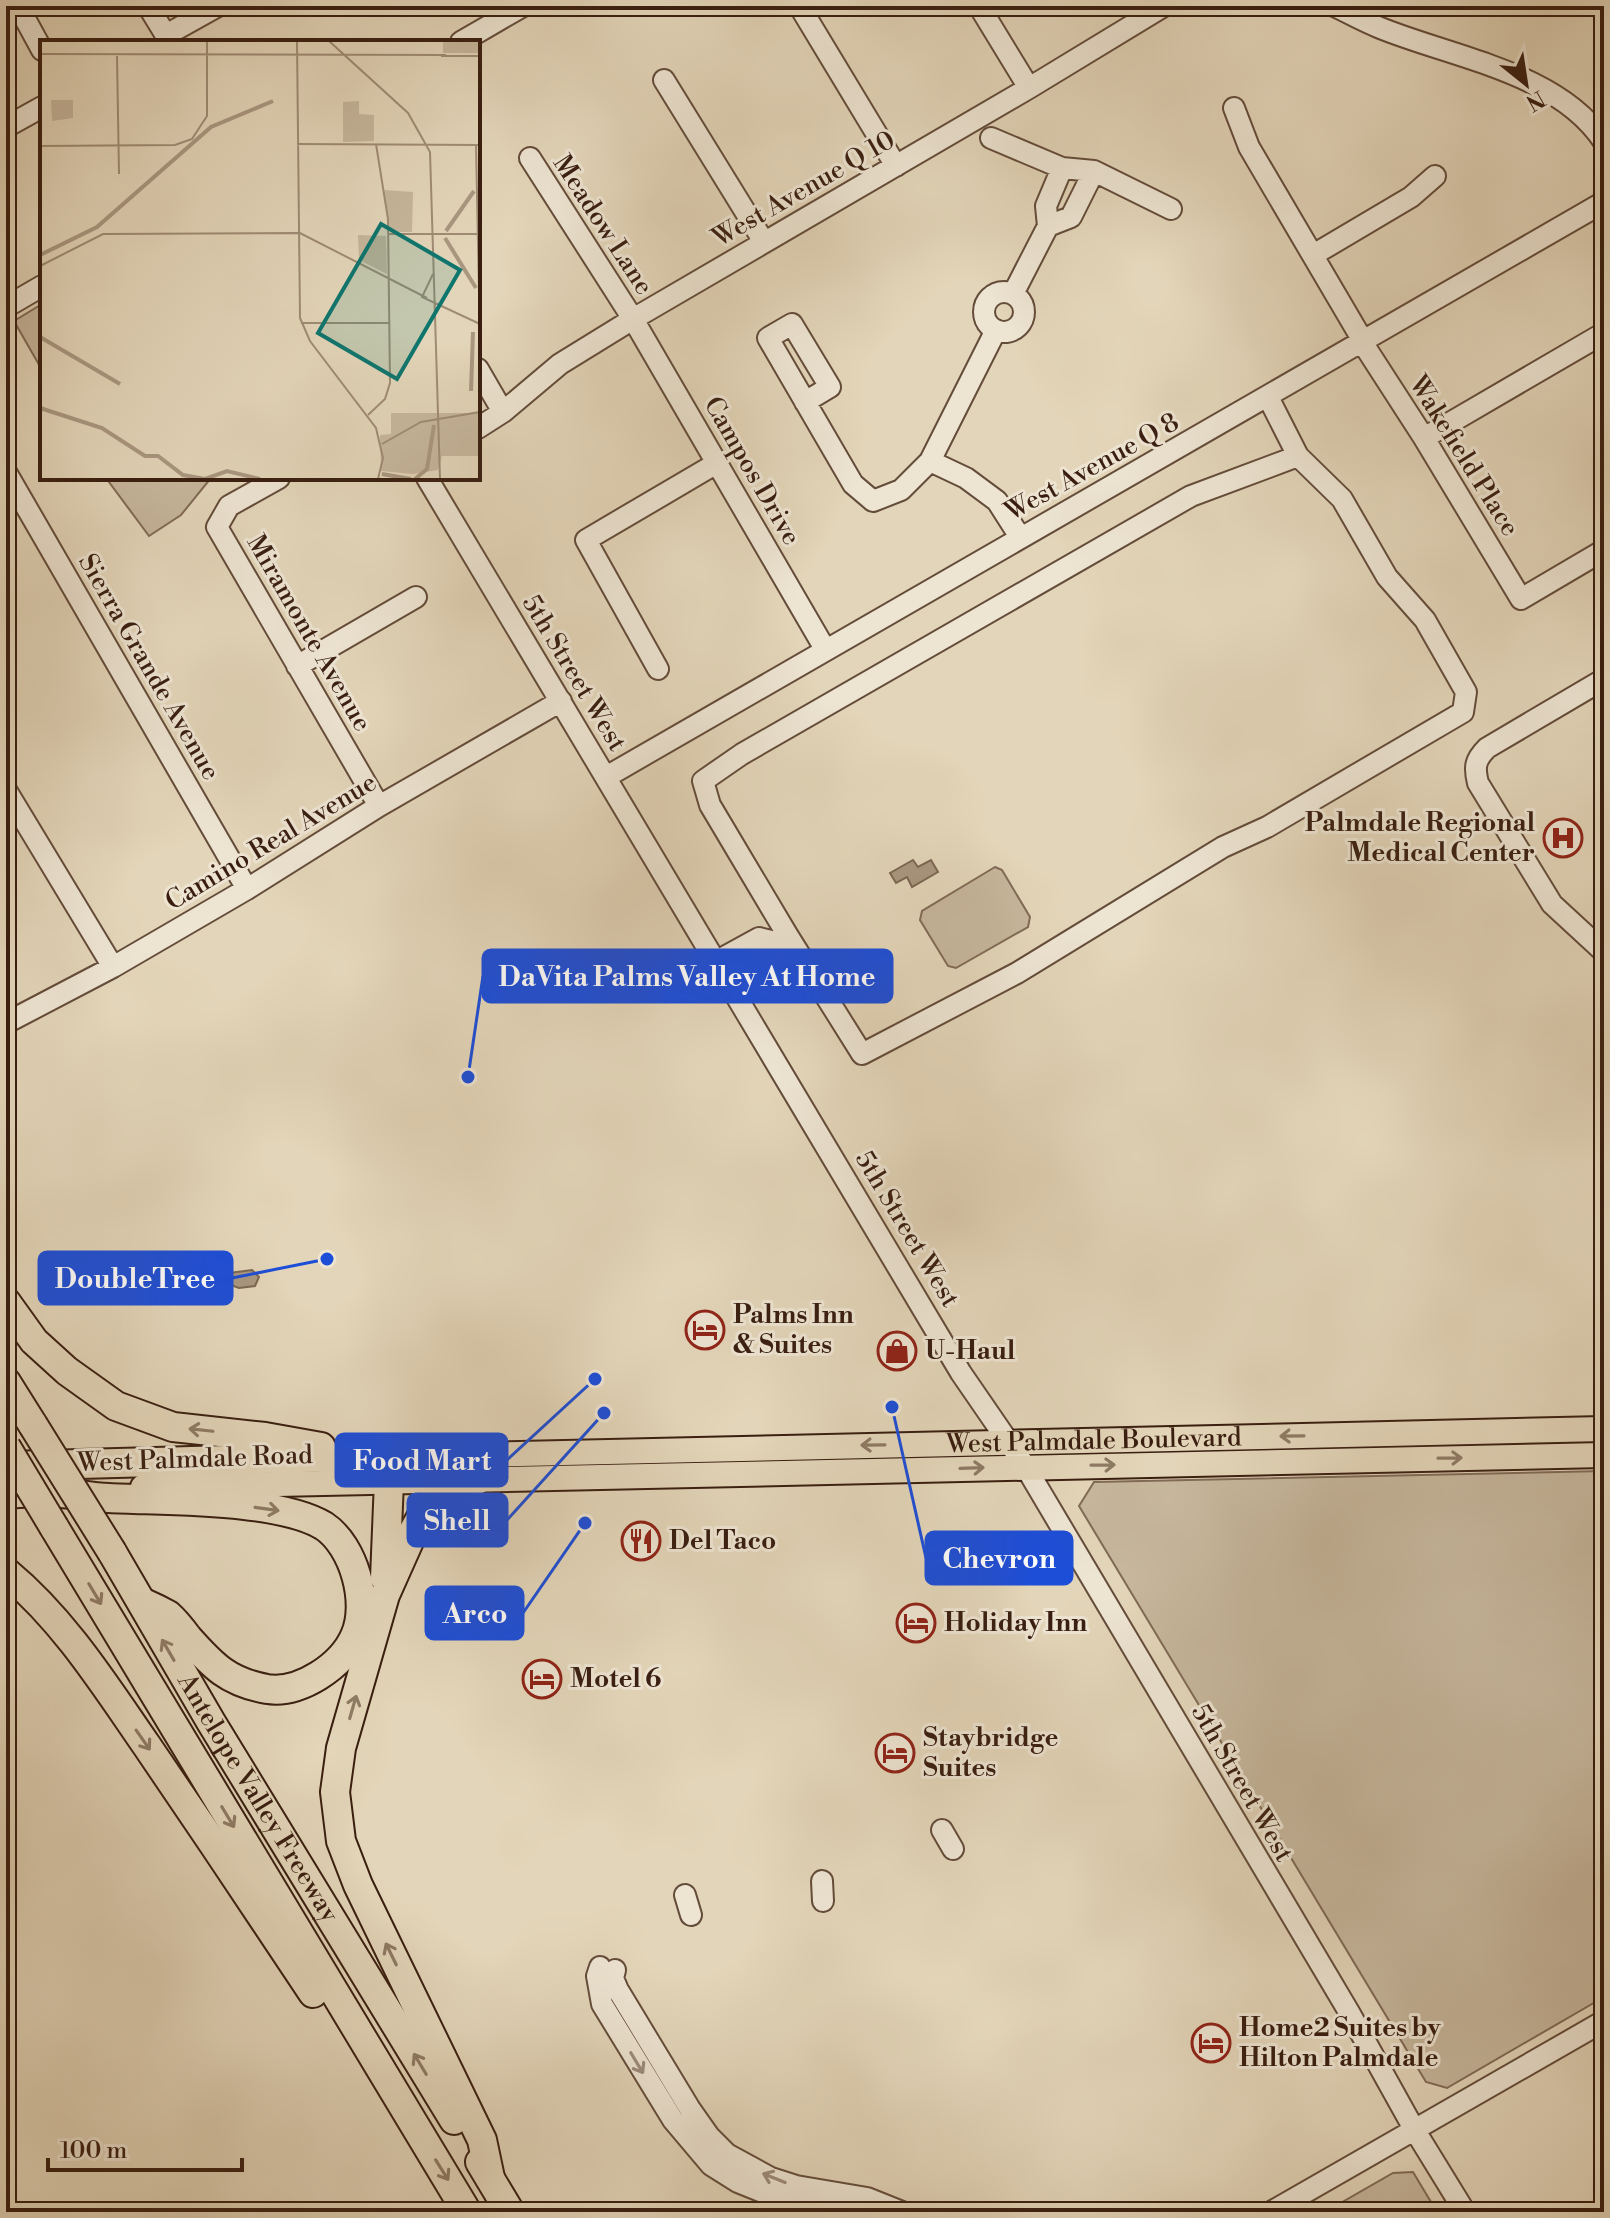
<svg xmlns="http://www.w3.org/2000/svg" width="1610" height="2218" viewBox="0 0 1610 2218" font-family="'Libre Bodoni',serif">
<style>
.green{fill:#c6b69c;stroke:#806a56;stroke-width:2}
.water{fill:#a99780;stroke:#7c6753;stroke-width:2}
.lines{fill:none;stroke-linecap:round;stroke-linejoin:round}
.minor-casing{stroke:#644c3a;stroke-width:24}
.major-casing{stroke:#391e10;stroke-width:28}
.highway-casing{stroke:#391e10;stroke-width:32}
.minor{stroke:#ede4d2;stroke-width:20}
.major{stroke:#e3d5b9;stroke-width:24}
.highway{stroke:#e3d5b9;stroke-width:28}
.highway-bridge-casing{stroke:#391e10;stroke-width:32;stroke-linecap:butt}
.highway-bridge{stroke:#e3d5b9;stroke-width:28}
.oneway{stroke:#8e7a64}
.oneway2{stroke:#9c8b7b}
.labels{text-anchor:middle;dominant-baseline:central;stroke-width:6;stroke-linejoin:round;paint-order:stroke}
.street-label{font-size:26px;fill:#391e10;stroke:#ede4d2}
.poi-label{font-size:26px;font-weight:bold;fill:#391e10;stroke:#ede4d2;text-anchor:start}
.inset-river{fill:none;stroke:#a99780;stroke-width:4}
.inset-road{fill:none;stroke:#9f8c75;stroke-width:2}
.view{fill:#0f766e;fill-opacity:0.15;stroke:#0f766e;stroke-width:4}
.inset-edge{fill:none;stroke:#391e10;stroke-width:4}
.leader{fill:none;stroke:#1d4ed8;stroke-width:3}
.callout-dot{fill:#1d4ed8;stroke:#ede4d2;stroke-width:3}
.callout{fill:#1d4ed8;stroke:#1d4ed8;stroke-width:3}
.callout-label{font-size:28px;text-anchor:middle;font-weight:bold;fill:#fff}
</style>
<rect width="100%" height="100%" fill="#e3d5b9"/>
<filter id="stains"><feTurbulence type="fractalNoise" baseFrequency=".0025" numOctaves="4"/><feColorMatrix values="0 0 0 0 .2 0 0 0 0 .09 0 0 0 0 .02 0 0 0 .5 -.17"/></filter>
<radialGradient id="worn" r=".72"><stop offset=".6" stop-color="#630" stop-opacity="0"/><stop offset="1" stop-color="#630" stop-opacity=".3"/></radialGradient>
<path class="green" d="M 42,304 L 42,370 L 14,321 Z
M 106,478 L 211,478 L 181,515 L 149,536 Z
M 995,867 L 1002,870 L 1030,917 L 1028,927 L 956,968 L 948,966 L 920,920 L 922,911 Z
M 1604,1471 L 1604,1997 L 1447,2088 L 1426,2082 L 1079,1506 L 1094,1482 Z
M 1413,2172 L 1437,2212 L 1325,2212 L 1393,2173 Z"/>
<path class="water" d="M 913,860 L 918,867 L 931,860 L 938,872 L 912,887 L 907,877 L 896,883 L 890,873 Z
M 252,1270 L 259,1277 L 255,1286 L 239,1288 L 225,1283 L 229,1273 Z"/>
<g class="lines">
<g class="minor-casing">
<path id="minor" d="M 18,6 L 42,50
M 148,6 L 170,42
M 979,6 L 1029,88
M 1334,6 C 1349,13 1363,21 1378,27 C 1450,57 1559,72 1604,142
M 800,7 L 896,166
M 166,35 L 218,6
M 461,42 L 523,6
M 664,80 L 764,242
M 1234,108 L 1249,147 L 1363,341
M 6,127 L 42,107
M 991,138 L 1062,168
M 530,158 L 633,319 L 825,649
M 1048,226 L 1071,217 L 1094,171
M 1313,255 L 1411,197 L 1435,176
M984 312a20 20 0 1 1 40 0a20 20 0 1 1-40 0Z
M 1013,294 L 1048,226 L 1046,206 L 1062,168 L 1094,171 L 1171,209
M 6,307 L 42,286
M 1362,342 L 1424,438 L 1521,599 L 1604,550
M 478,369 L 503,412
M 1268,397 L 1298,456
M 805,402 L 830,387 L 792,324 L 768,338 L 853,484 L 873,501 L 901,490 L 930,461 L 996,330
M 478,428 L 503,412 L 560,364 L 633,319 L 1029,88 L 1164,6
M 1424,438 L 1604,333
M 930,461 L 966,478 L 997,501 L 1020,537
M 6,472 L 247,889
M 279,478 L 229,506 L 217,527 L 379,806
M 427,478 L 961,1373 L 1025,1466 L 1349,2012 L 1414,2129 L 1465,2212
M 297,666 L 416,597
M 658,669 L 586,540 L 717,463
M 1604,679 L 1487,748 C 1475,760 1474,767 1478,783 L 1552,904 L 1604,952
M 606,777 L 1604,202
M 6,790 L 113,967
M 779,943 L 788,936 L 862,1054 L 1017,973 L 1223,847 L 1267,827 L 1463,712 L 1466,692 L 1425,620 L 1387,577 L 1342,499 L 1298,456 L 1191,496 L 742,754 L 703,781 L 710,805 L 788,936
M 717,961 L 759,938 L 779,943 L 771,960 L 729,982
M 6,1023 L 113,967 L 247,889 L 379,806 L 561,701
M 942,1830 L 953,1849
M 822,1881 L 823,1901
M 685,1895 L 691,1915
M 600,1967 L 597,1976 L 602,2004 L 673,2120 L 711,2165 L 738,2182 L 795,2205 L 842,2212
M 615,1970 L 613,1978 L 618,1990 L 690,2109 L 709,2136 L 727,2154 L 771,2178 L 796,2186 L 867,2198 L 902,2212
M 1271,2212 L 1604,2021"/>
</g>
<g class="major-casing">
<g id="major">
<path id="s1" d="M 350,1458 L 1604,1429"/>
<path d="M 143,1487 L 1604,1455"/>
</g>
</g>
<g class="highway-casing">
<g id="highway">
<path d="M 6,1302 L 34,1341 L 67,1371 L 116,1406 L 173,1427 L 265,1437 L 321,1447"/>
<path d="M 6,1382 L 33,1425"/>
<path d="M 6,1466 L 340,1457 L 370,1468 L 389,1481 L 385,1578"/>
<path d="M 477,1480 L 446,1492 L 428,1505 L 414,1530 L 385,1595 L 341,1748 L 335,1792 L 341,1841 L 358,1885 L 482,2140 L 490,2178"/>
<path d="M 6,1494 C 20,1493 34,1492 48,1492 C 69,1493 89,1497 109,1498 C 164,1501 278,1498 324,1526 C 354,1546 370,1603 355,1636 C 342,1666 300,1694 267,1689 C 228,1682 213,1666 188,1638 C 182,1630 175,1621 168,1615 C 161,1611 153,1607 146,1604"/>
<path d="M 54,1527 L 467,2212"/>
<path id="s2" d="M 112,1552 L 211,1722 L 454,2120"/>
<path d="M 6,1572 C 64,1620 104,1684 147,1746 C 203,1828 258,1910 313,1993"/>
<path d="M 480,2162 L 510,2212"/>
</g>
</g>
<use href="#minor" class="minor"/>
<use href="#major" class="major"/>
<use href="#highway" class="highway"/>
<g class="highway-bridge-casing">
<path id="highway-bridge" d="M 33,1425 L 112,1552
M 6,1447 L 54,1527"/>
</g>
<use href="#highway-bridge" class="highway-bridge"/>
</g>
<defs><path id="oneway-shaft" d="M-6 0H5M1.5-3L5.5 0L1.5 3" fill="none" stroke-width="1.6" stroke-linecap="round" stroke-linejoin="round" transform="scale(2)"/></defs>
<g class="oneway">
<use href="#oneway-shaft" transform="translate(201 1430) rotate(-174)"/>
<use href="#oneway-shaft" transform="translate(1292 1436) rotate(179)"/>
<use href="#oneway-shaft" transform="translate(873 1445) rotate(179)"/>
<use href="#oneway-shaft" transform="translate(1450 1458) rotate(-1)"/>
<use href="#oneway-shaft" transform="translate(1103 1465) rotate(-1)"/>
<use href="#oneway-shaft" transform="translate(972 1468) rotate(-2)"/>
<use href="#oneway-shaft" transform="translate(267 1509) rotate(8)"/>
<use href="#oneway-shaft" transform="translate(95 1594) rotate(59)"/>
<use href="#oneway-shaft" transform="translate(168 1650) rotate(-120)"/>
<use href="#oneway-shaft" transform="translate(353 1707) rotate(-74)"/>
<use href="#oneway-shaft" transform="translate(143 1740) rotate(55)"/>
<use href="#oneway-shaft" transform="translate(228 1817) rotate(59)"/>
<use href="#oneway-shaft" transform="translate(391 1954) rotate(-116)"/>
<use href="#oneway-shaft" transform="translate(420 2064) rotate(-121)"/>
<use href="#oneway-shaft" transform="translate(442 2170) rotate(58)"/>
</g>
<g class="oneway2">
<use href="#oneway-shaft" transform="translate(637 2063) rotate(59)"/>
<use href="#oneway-shaft" transform="translate(774 2178) rotate(-158)"/>
</g>
<defs>
<g id="hospital-ring" transform="scale(2)"><circle r="9.5" fill="#ede4d2" stroke="#8f2418" stroke-width="1.5"/><path d="M-5-5h3v3.5h4V-5h3V5h-3V1.5h-4V5h-3Z" fill="#8f2418"/></g>
<g id="hotel-ring" transform="scale(2)"><circle r="9.5" fill="#ede4d2" stroke="#8f2418" stroke-width="1.5"/><path d="M-6-4.5h1.5V1H6V5H4.5V3h-9V5H-6ZM-4 0a1.8 1.8 0 1 1 3.6 0ZM.5 0V-2.5h3Q6-2.5 6 0Z" fill="#8f2418"/></g>
<g id="shop-ring" transform="scale(2)"><circle r="9.5" fill="#ede4d2" stroke="#8f2418" stroke-width="1.5"/><path d="M-5-2.5h2.3a2.7 3.5 0 0 1 5.4 0H5L5.5 6h-11ZM-1.5-2.5h3a1.5 2.3 0 0 0-3 0Z" fill="#8f2418"/></g>
<g id="restaurant-ring" transform="scale(2)"><circle r="9.5" fill="#ede4d2" stroke="#8f2418" stroke-width="1.5"/><path d="M-5-6h1v4h1v-4h1v4h1v-4h1v5L-1.5 .5V6h-2V.5L-5-1ZM5-6V6H3V1.5H1.5Q1.5-4 5-6Z" fill="#8f2418"/></g>
</defs>
<g fill-rule="evenodd">
<use href="#hospital-ring" x="1563" y="838"/>
<use href="#hotel-ring" x="705" y="1330"/>
<use href="#shop-ring" x="897" y="1351"/>
<use href="#restaurant-ring" x="641" y="1541"/>
<use href="#hotel-ring" x="916" y="1623"/>
<use href="#hotel-ring" x="542" y="1679"/>
<use href="#hotel-ring" x="895" y="1753"/>
<use href="#hotel-ring" x="1211" y="2043"/>
</g>
<g class="labels">
<g class="street-label">
<text transform="translate(804 189) rotate(-30)">West Avenue Q 10</text>
<text transform="translate(603 225) rotate(57)">Meadow Lane</text>
<text transform="translate(1464 456) rotate(58)">Wakefield Place</text>
<text transform="translate(1092 467) rotate(-29)">West Avenue Q 8</text>
<text transform="translate(752 471) rotate(60)">Campos Drive</text>
<text transform="translate(309 633) rotate(60)">Miramonte Avenue</text>
<text transform="translate(149 667) rotate(60)">Sierra Grande Avenue</text>
<text transform="translate(574 673) rotate(59)">5th Street West</text>
<text transform="translate(271 842) rotate(-31)">Camino Real Avenue</text>
<text transform="translate(907 1229) rotate(59)">5th Street West</text>
<text stroke="none"><textPath href="#s1" startOffset="744">West Palmdale Boulevard</textPath></text>
<text transform="translate(195 1459) rotate(-2)">West Palmdale Road</text>
<text transform="translate(1242 1783) rotate(60)">5th Street West</text>
<text stroke="none"><textPath href="#s2" startOffset="286">Antelope Valley Freeway</textPath></text>
</g>
<g class="poi-label">
<text x="1535" y="823" text-anchor="end">Palmdale Regional<tspan x="1535" dy="30">Medical Center</tspan></text>
<text x="733" y="1315">Palms Inn<tspan x="733" dy="30">&amp; Suites</tspan></text>
<text x="925" y="1351">U-Haul</text>
<text x="669" y="1541">Del Taco</text>
<text x="944" y="1623">Holiday Inn</text>
<text x="570" y="1679">Motel 6</text>
<text x="923" y="1738">Staybridge<tspan x="923" dy="30">Suites</tspan></text>
<text x="1239" y="2028">Home2 Suites by<tspan x="1239" dy="30">Hilton Palmdale</tspan></text>
</g>
</g>
<g transform="translate(40 40)">
<rect width="440" height="440" fill="#e3d5b9"/>
<path d="M 403,1 L 440,1 L 440,13 L 403,13 ZM 11,60 L 33,60 L 33,78 L 12,81 ZM 319,61 L 319,74 L 334,75 L 334,101 L 303,102 L 303,62 ZM 344,150 L 373,152 L 372,192 L 350,192 ZM 318,195 L 346,196 L 347,234 L 319,220 ZM 351,373 L 440,373 L 440,416 L 402,416 L 398,430 L 373,434 L 341,431 L 340,395 L 351,394 Z" fill="#c6b69c"/>
<path class="inset-river" d="M 406,191 L 434,151M 405,198 L 436,248M 0,215 L 57,187 L 171,87 L 233,61M 0,297 L 80,344M 431,351 L 433,292M 0,368 L 62,388 L 105,416 L 118,416 L 143,435 L 165,439 L 187,431 L 220,439M 342,434 L 371,439M 375,439 L 387,429 L 394,385"/>
<path class="inset-road" d="M 257,1 L 260,278 L 270,301 L 336,388 L 343,418 L 338,439M 289,1 L 368,73 L 390,112 L 400,439M 0,14 L 406,15M 77,16 L 79,134M 401,16 L 440,16M 257,104 L 440,105M 436,105 L 440,301M 0,106 L 135,105 L 152,99 L 167,76 L 167,1M 348,194 L 440,194M 0,226 L 63,194 L 260,193 L 387,258M 393,234 L 382,257 L 440,284M 261,283 L 349,283M 328,375 L 345,359 L 350,343 L 348,179 L 336,104M 342,404 L 381,382 L 440,372"/>
<path class="view" d="M 341,184 L 420,230 L 357,339 L 278,293 Z"/>
<rect width="440" height="440" class="inset-edge"/>
</g>
<path class="leader" d="M468 1077L483 976M327 1259L232 1278M595 1379L507 1460M604 1413L507 1520M892 1407L926 1558M585 1523L523 1613"/>
<g class="callout-dot">
<circle cx="468" cy="1077" r="8"/>
<circle cx="327" cy="1259" r="8"/>
<circle cx="595" cy="1379" r="8"/>
<circle cx="604" cy="1413" r="8"/>
<circle cx="892" cy="1407" r="8"/>
<circle cx="585" cy="1523" r="8"/>
</g>
<g class="callout">
<rect x="483" y="950" width="409" height="52" rx="8"/>
<rect x="39" y="1252" width="193" height="52" rx="8"/>
<rect x="336" y="1434" width="171" height="52" rx="8"/>
<rect x="408" y="1494" width="99" height="52" rx="8"/>
<rect x="926" y="1532" width="146" height="52" rx="8"/>
<rect x="426" y="1587" width="97" height="52" rx="8"/>
</g>
<g class="callout-label">
<text x="687" y="986">DaVita Palms Valley At Home</text>
<text x="135" y="1288">DoubleTree</text>
<text x="422" y="1470">Food Mart</text>
<text x="457" y="1530">Shell</text>
<text x="999" y="1568">Chevron</text>
<text x="475" y="1623">Arco</text>
</g>
<rect width="1610" height="2218" fill="none" stroke="#e3d5b9" stroke-width="32"/>
<rect x="8" y="8" width="1594" height="2202" fill="none" stroke="#391e10" stroke-width="4"/>
<rect x="16" y="16" width="1578" height="2186" fill="none" stroke="#391e10" stroke-width="2"/>
<g transform="translate(1526 84) rotate(150)" stroke="#ede4d2" stroke-width="6" paint-order="stroke">
<path d="M0-6L14 30L0 20L-14 30Z" fill="#391e10"/>
<text y="-12" font-size="22" font-weight="bold" text-anchor="middle" fill="#391e10">N</text>
</g>
<path d="M48 2158v12h194v-12" fill="none" stroke="#391e10" stroke-width="4"/>
<text x="60" y="2158" font-size="24" fill="#391e10" stroke="#ede4d2" stroke-width="6" paint-order="stroke">100 m</text>
<rect width="100%" height="100%" filter="url(#stains)"/>
<rect width="100%" height="100%" fill="url(#worn)"/>
</svg>
